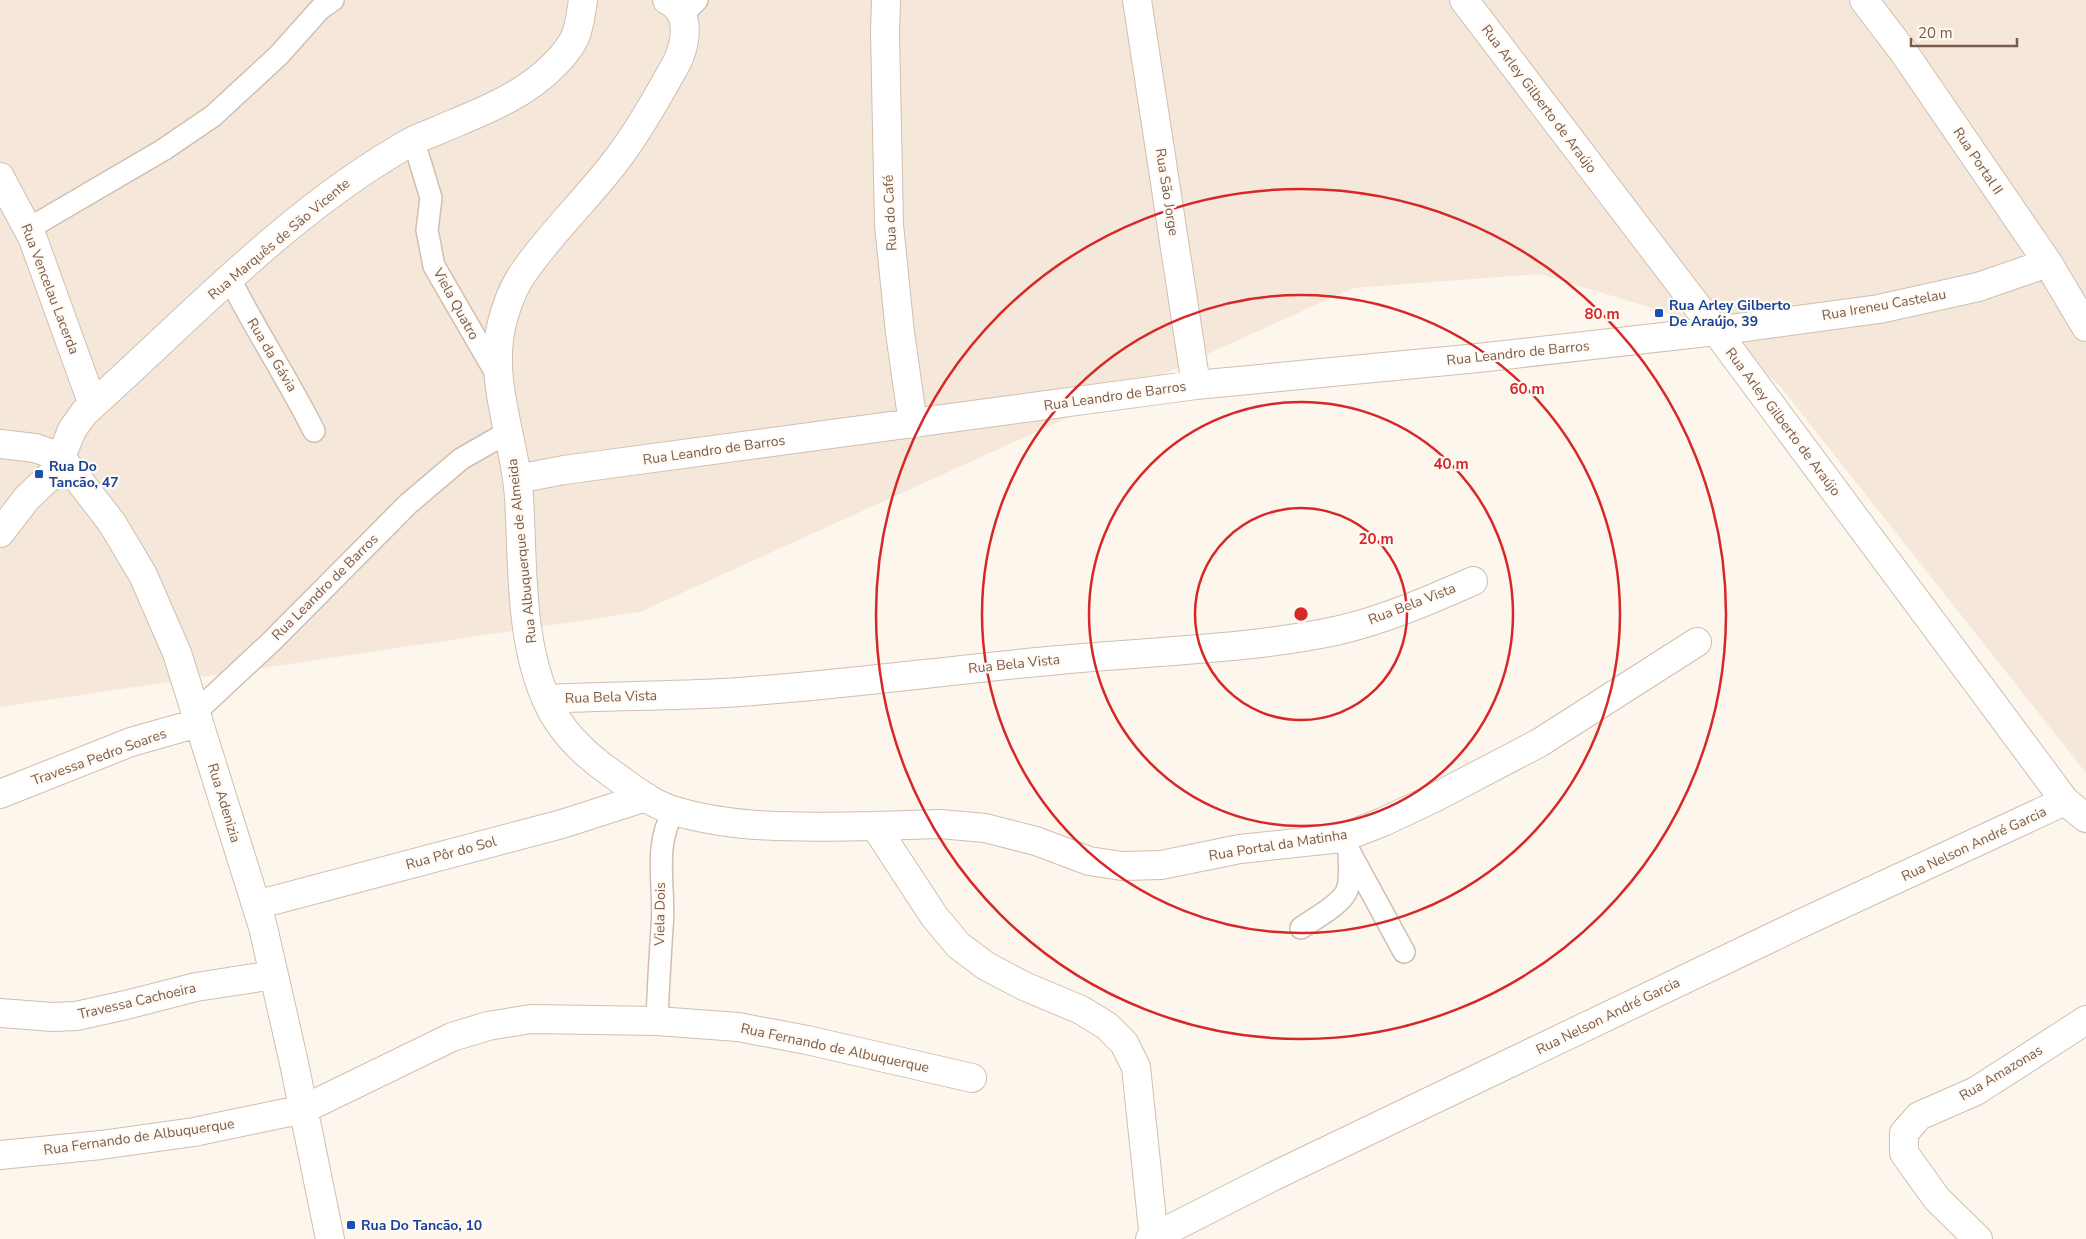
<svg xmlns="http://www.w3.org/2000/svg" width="2086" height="1239" viewBox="0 0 2086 1239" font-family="'Nunito Sans',sans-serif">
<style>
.residential{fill:#f5e8da}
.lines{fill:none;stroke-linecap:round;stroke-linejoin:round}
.service-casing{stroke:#d1beb0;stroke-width:24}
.minor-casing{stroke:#d1beb0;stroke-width:30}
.tertiary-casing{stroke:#d1beb0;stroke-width:30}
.service{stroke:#fff;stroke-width:21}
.minor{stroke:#fff;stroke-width:28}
.tertiary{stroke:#fff;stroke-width:28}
.ring{fill:none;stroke:#d62828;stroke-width:2.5}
.transit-dot{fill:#1a4fb4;stroke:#fffaf3;stroke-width:2}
.labels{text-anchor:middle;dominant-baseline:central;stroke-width:4.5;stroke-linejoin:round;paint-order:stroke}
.street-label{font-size:14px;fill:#7a5c4d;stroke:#fffaf3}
.transit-label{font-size:14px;font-weight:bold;fill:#164399;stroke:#fffaf3;text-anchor:start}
.centre{fill:#d62828;stroke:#fffaf3;stroke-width:2.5}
.ring-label{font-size:15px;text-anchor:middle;font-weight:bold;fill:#d62828;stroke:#fffaf3;stroke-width:4.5;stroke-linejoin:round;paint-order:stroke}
</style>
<rect width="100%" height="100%" fill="#fdf6ec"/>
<path class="residential" d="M 0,0 L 2086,0 L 2086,773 L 1779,385 L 1714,327 L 1540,274 L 1353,288 L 640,612 L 0,707 Z"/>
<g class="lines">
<g class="service-casing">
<path id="service" d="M 683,14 L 697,0
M 411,142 L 418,155 L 431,198 L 427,230 L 434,266 L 497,375
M 28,229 L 163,150 L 213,116 L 279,55 L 320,9 L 333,0
M 230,279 C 256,331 288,379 314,431
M 196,712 L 272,641 L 408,504 L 461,459 L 508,432
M 1342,838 L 1404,952
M 1301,928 C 1315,918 1345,903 1348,887 C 1351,875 1349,862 1349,851
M 657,1021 C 658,990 660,959 662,928 C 666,888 652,847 674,811"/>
</g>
<g class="minor-casing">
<path id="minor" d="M 667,0 C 689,10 687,36 680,55 C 677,64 671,72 667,80 C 653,105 638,131 621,154 C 592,194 555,228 526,269 C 513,286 506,306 501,327 C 489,385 515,439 519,497 C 523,562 519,640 547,701 C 560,731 584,754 611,773 C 631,787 651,804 675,811 C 738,830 810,827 875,826 L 934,916 L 958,945 L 986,966 L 1024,986 L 1081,1010 L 1107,1026 L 1124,1043 L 1136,1067 L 1154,1239
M 886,0 L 885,32 L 889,225 L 900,333 L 913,424
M 1137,0 L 1196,385
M 1864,0 L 1905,54 L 2048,263 L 2086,327
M 0,177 L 33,239 L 93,405
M 0,444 L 35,448 L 61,457 L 112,523 L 143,575 L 177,653 L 263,927 L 294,1063 L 330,1239
M 61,457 L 72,430 L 84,413 C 189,319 286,213 409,143 C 419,137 430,134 441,129 C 481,112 523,97 555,64 C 563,56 570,48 575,37 C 580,26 581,12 583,0
M 517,479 L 564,470 L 1196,385 L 1478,358 L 1716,331 L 1879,309 L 1978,287 L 2048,263
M 0,533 L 27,498 L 65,462
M 546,699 C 605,696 665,696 725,693 C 837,686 947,670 1059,660 C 1152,651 1248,650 1340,630 C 1386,619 1430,600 1473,581
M 0,794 L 131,742 L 198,723
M 875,826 L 940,824 L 985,828 L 1036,841 L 1089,861 L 1122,866 L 1161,865 L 1240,849 L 1342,838 L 1383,822 L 1434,798 L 1539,743 L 1697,642
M 256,905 L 562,824 L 646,797
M 0,1013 L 53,1017 L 76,1016 L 126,1005 L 196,987 L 274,975
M 0,1155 L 101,1145 L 194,1132 L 304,1109 L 452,1037 L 488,1026 L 531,1019 L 657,1021 L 738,1027 L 807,1040 L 972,1078
M 1150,1239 L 1272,1177 L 1804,922 L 2065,801
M 1978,1239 L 1937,1199 L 1904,1153 L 1904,1133 L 1919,1116 L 1976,1091 L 2086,1020"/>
</g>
<g class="tertiary-casing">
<path id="tertiary" d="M 1464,0 L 1716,331 L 2065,801 L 2086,818"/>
</g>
<use href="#service" class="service"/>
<use href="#minor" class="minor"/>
<use href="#tertiary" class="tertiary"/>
</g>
<g class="ring">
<circle cx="1301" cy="614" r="106"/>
<circle cx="1301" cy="614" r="212"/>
<circle cx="1301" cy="614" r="319"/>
<circle cx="1301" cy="614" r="425"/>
</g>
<g class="transit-dot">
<rect x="1654" y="308" width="10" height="10" rx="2.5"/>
<rect x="34" y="469" width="10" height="10" rx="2.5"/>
<rect x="346" y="1220" width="10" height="10" rx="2.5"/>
</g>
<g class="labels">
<g class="street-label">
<text transform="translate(1539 99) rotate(53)">Rua Arley Gilberto de Araújo</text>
<text transform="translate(1978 161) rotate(56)">Rua Portal II</text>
<text transform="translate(1167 192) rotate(81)">Rua São Jorge</text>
<text transform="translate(890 213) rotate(-93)">Rua do Café</text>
<text transform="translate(279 239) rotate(-40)">Rua Marquês de São Vicente</text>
<text transform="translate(50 289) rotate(69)">Rua Vencelau Lacerda</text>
<text transform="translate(456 304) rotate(61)">Viela Quatro</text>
<text transform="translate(1884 305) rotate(-10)">Rua Ireneu Castelau</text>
<text transform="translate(1518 353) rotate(-6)">Rua Leandro de Barros</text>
<text transform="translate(272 355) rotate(59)">Rua da Gávia</text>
<text transform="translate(1115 396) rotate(-8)">Rua Leandro de Barros</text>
<text transform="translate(1783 422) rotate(53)">Rua Arley Gilberto de Araújo</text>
<text transform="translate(714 450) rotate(-8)">Rua Leandro de Barros</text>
<text transform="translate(522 551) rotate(-96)">Rua Albuquerque de Almeida</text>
<text transform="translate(325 587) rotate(-45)">Rua Leandro de Barros</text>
<text transform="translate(1412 604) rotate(-21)">Rua Bela Vista</text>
<text transform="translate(1014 664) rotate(-6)">Rua Bela Vista</text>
<text transform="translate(611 697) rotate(-2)">Rua Bela Vista</text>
<text transform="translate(99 757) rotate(-20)">Travessa Pedro Soares</text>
<text transform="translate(224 803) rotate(73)">Rua Adenizia</text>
<text transform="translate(1974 844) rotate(-25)">Rua Nelson André Garcia</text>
<text transform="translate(1278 845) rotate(-9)">Rua Portal da Matinha</text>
<text transform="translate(451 853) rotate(-15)">Rua Pôr do Sol</text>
<text transform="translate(660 914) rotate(-89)">Viela Dois</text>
<text transform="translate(137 1001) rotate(-13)">Travessa Cachoeira</text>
<text transform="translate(1608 1016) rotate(-26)">Rua Nelson André Garcia</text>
<text transform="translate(835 1048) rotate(12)">Rua Fernando de Albuquerque</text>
<text transform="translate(2001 1073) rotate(-31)">Rua Amazonas</text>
<text transform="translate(139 1137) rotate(-8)">Rua Fernando de Albuquerque</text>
</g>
<g class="transit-label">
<text x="1669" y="305">Rua Arley Gilberto<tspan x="1669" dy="16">De Araújo, 39</tspan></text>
<text x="49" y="466">Rua Do<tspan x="49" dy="16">Tancão, 47</tspan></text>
<text x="361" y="1225">Rua Do Tancão, 10</text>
</g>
</g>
<circle cx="1301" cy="614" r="8" class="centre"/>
<g class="ring-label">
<text x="1602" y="319">80 m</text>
<text x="1527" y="394">60 m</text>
<text x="1451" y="469">40 m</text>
<text x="1376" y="544">20 m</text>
</g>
<path d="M1911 38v8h106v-8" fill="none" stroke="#7a5c4d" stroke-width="2.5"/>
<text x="1918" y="38" font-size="15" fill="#7a5c4d" stroke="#fffaf3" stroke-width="4" paint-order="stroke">20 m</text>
</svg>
